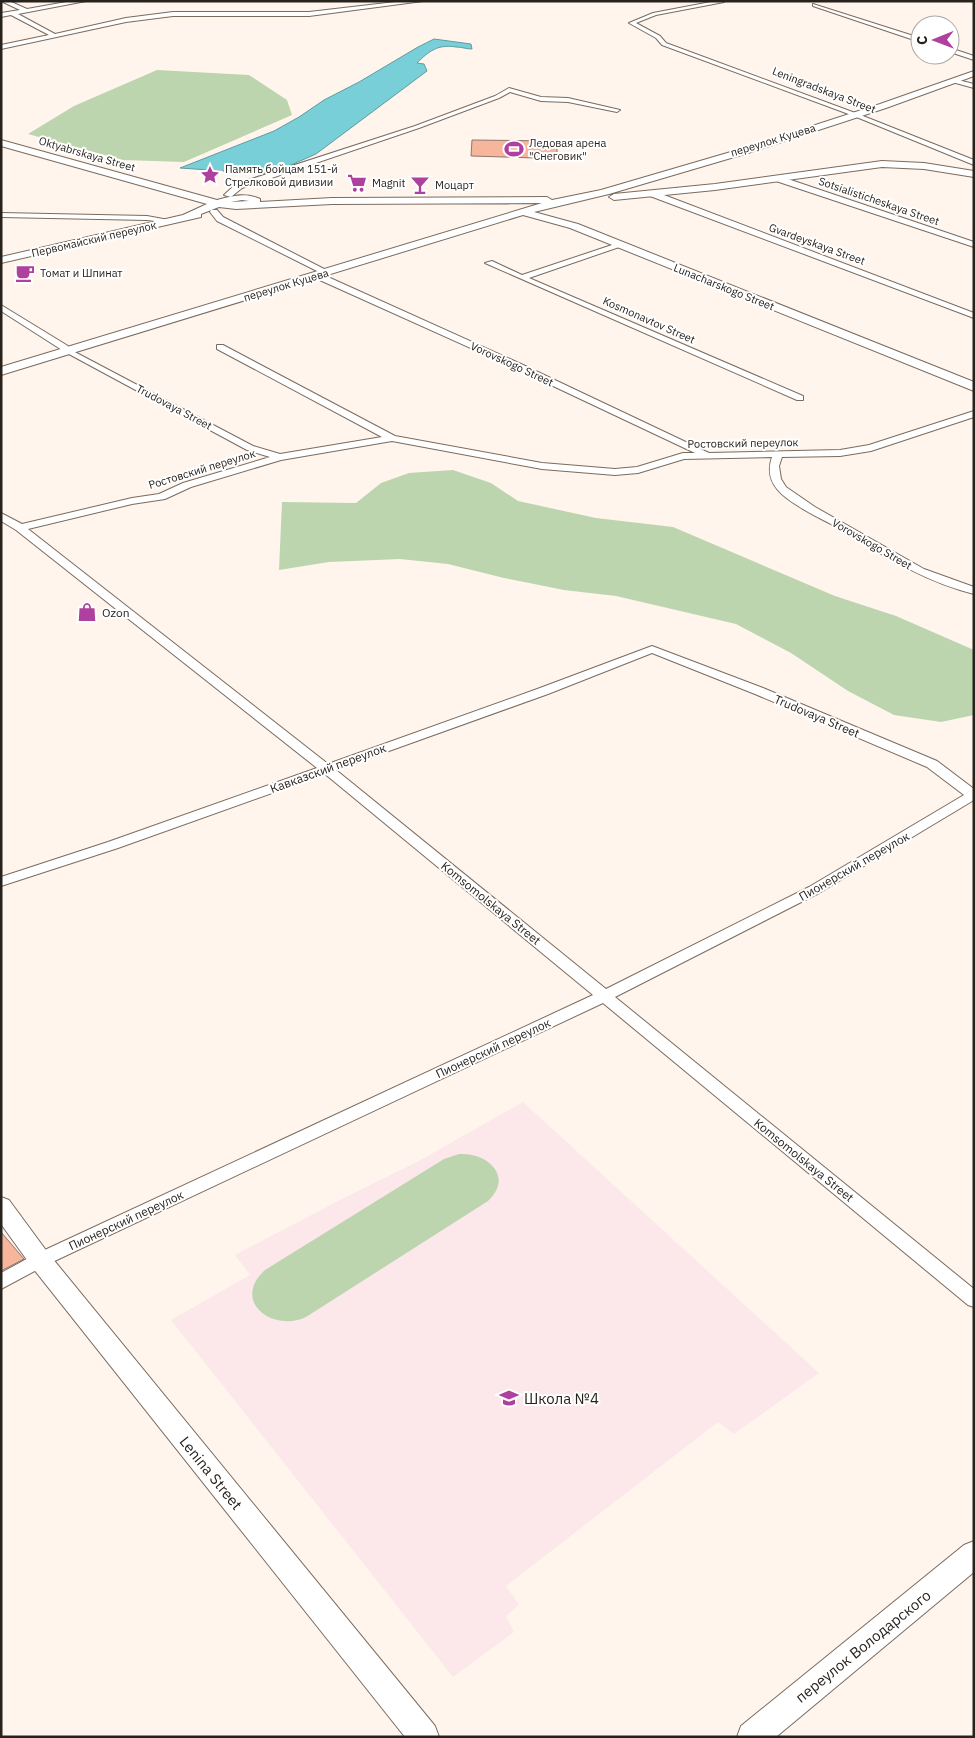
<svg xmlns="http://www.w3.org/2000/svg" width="975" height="1738" viewBox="0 0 975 1738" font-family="'IBM Plex Sans',sans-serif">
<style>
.education{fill:#fce7eb}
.green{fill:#bcd5ae}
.water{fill:#79cfd8;stroke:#619ba0}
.building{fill:#f7b69c;stroke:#8a7770}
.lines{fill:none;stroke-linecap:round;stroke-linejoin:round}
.street-casing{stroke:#7a6b5f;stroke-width:2}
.secondary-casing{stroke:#7a6b5f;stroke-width:2}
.street{fill:#fff;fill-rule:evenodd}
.secondary{fill:#fff;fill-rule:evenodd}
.labels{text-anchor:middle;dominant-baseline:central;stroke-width:4;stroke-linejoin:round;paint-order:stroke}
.far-street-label{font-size:11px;fill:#28221d;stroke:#fff}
.far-poi-label{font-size:11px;fill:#28221d;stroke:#fff;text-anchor:start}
.poi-label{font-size:12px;fill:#28221d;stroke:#fff;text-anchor:start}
.street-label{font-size:12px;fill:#28221d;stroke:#fff}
.near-poi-label{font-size:15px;fill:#28221d;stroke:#fff;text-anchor:start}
.near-street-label{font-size:15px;fill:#28221d;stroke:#fff}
</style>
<rect width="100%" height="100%" fill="#fff5ec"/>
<path class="education" d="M 523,1102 L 819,1373 L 734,1434 L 718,1422 L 506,1586 L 519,1605 L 506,1616 L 514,1632 L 453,1677 L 171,1320 L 250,1275 L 235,1255 L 346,1197 L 417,1162 Z"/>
<path class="green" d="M 157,70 L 249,75 L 287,100 L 292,115 L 184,162 L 123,160 L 28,134 L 74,106 Z
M 453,470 L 491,483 L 518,501 L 596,518 L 673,527 L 835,596 L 896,616 L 974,650 L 974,715 L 941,722 L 894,715 L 848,691 L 791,653 L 736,624 L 616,596 L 564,590 L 504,578 L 448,564 L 400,559 L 329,562 L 279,570 L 282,502 L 356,503 L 381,483 L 409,473 Z
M 459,1154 C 488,1152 514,1177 488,1201 L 306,1317 C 272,1333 231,1301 265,1270 L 444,1159 Z"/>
<path class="water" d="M 434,39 L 471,44 L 472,49 C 466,49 462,47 456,47 C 438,44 429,51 417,63 L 424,64 L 427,71 L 316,154 L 291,165 L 265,174 L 180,168 L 274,131 L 299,117 L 324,100 L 359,82 L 418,47 Z"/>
<path class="building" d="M 472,140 L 557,141 L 557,157 L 536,157 L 536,158 L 471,156 Z
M 1,1232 L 24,1259 L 1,1271 Z"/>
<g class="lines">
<g class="street-casing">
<path id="street" d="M 1,1 L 9,1 L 27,9 L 72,1 L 86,1 L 18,14 L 55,34 L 126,18 L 173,12 L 309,12 L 404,1 L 423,1 L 309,16 L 173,16 L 126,22 L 1,49 L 1,45 L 49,35 L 11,15 L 1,17 L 1,13 L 20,10 Z
M 716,1 L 724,2 L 656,15 L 636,23 L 660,36 L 666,43 L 858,114 L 974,160 L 974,165 L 854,116 L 662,45 L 656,38 L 629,23 L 653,13 Z
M 813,4 L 920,38 L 920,42 L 813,6 Z
M 950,48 L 974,56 L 974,60 L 950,52 Z
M 954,79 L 974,84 L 974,88 L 952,82 L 951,81 Z
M 509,88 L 541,97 L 568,98 L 620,110 L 617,112 L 568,102 L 541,101 L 510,92 L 499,98 L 419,128 L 242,188 L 231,197 L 224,195 L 236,184 L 415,126 L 495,96 Z
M 773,176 L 779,176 L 974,242 L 974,247 L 773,180 Z
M 650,192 L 656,192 L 974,313 L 974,318 L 650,196 Z
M 211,210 L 217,210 L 223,217 L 330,272 L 323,274 L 217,221 L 210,212 Z
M 1,213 L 147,216 L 174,221 L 170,223 L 147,220 L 1,217 Z
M 618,243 L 625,245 L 529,278 L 803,396 L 803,400 L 797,400 L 485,263 L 492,261 L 522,275 Z
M 313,273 L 319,273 L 521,364 L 709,453 L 840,450 L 869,445 L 974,411 L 974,417 L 871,451 L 840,456 L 782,457 L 779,466 L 781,479 L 786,487 L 815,507 L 924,569 L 974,587 L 974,594 C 921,581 875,550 829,523 C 815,516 786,501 777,489 C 769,479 768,469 772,457 L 684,459 L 638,473 L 615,475 L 542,469 L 392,441 L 281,460 L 191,487 L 165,499 L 132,504 L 28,529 L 328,764 L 540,688 L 652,646 L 763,688 L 937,761 L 974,789 L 974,800 L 819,893 L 615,997 L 974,1289 L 974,1307 L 968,1305 L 603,1003 L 46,1265 L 1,1289 L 1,1273 L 34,1255 L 593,995 L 325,774 L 118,848 L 1,886 L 1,877 L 108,842 L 317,768 L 16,530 L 1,521 L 1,513 L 22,524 L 132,498 L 159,494 L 183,483 L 270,457 L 247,450 L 67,353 L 66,350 L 62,350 L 1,311 L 1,305 L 68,346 L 69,349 L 253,446 L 280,454 L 382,437 L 217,349 L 217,345 L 223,345 L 395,436 L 542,463 L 615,469 L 637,467 L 683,453 L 695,453 L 515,368 L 313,277 ZM 652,653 L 755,694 L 927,767 L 964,795 L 809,887 L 606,989 L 336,770 L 548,694 Z"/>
</g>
<g class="secondary-casing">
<path id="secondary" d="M 974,71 L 974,76 L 886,108 L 748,153 L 609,194 L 534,212 L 578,224 L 974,382 L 974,391 L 570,228 L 523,215 L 1,375 L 1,367 L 542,203 L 332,204 L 236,209 L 219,207 L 201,214 L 201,217 L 1,263 L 1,257 L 183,215 L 207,204 L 1,146 L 1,140 L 217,200 C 232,196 245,192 260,199 L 260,202 L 332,198 L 547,197 L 552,200 L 601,190 L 741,149 L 880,104 ZM 242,200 L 249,201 L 231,202 Z
M 882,161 L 924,163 L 974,171 L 974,177 L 924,169 L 882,167 L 715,190 L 614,200 L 609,197 L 614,194 L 715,184 Z
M 1,1197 L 9,1200 L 48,1253 L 435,1726 L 439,1737 L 405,1737 L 32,1267 L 1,1224 Z
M 974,1541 L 974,1572 L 776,1737 L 737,1737 L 741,1726 L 964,1545 Z"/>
</g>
<use href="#street" class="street"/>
<use href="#secondary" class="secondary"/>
</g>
<defs>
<g id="stadium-bare" transform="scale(1.5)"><path d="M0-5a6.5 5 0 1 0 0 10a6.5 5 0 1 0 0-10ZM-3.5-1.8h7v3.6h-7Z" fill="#ae409e" stroke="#fff" stroke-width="2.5" paint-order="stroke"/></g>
<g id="sight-bare" transform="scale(1.5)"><path d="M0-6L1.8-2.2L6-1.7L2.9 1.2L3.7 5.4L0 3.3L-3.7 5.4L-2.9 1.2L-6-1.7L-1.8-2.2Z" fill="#ae409e" stroke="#fff" stroke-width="2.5" paint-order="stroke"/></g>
<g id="supermarket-bare" transform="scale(1.5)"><path d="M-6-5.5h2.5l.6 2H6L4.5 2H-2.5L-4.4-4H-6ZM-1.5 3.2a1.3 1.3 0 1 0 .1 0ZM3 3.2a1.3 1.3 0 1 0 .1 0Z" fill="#ae409e" stroke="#fff" stroke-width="2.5" paint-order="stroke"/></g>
<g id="bar-bare" transform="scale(1.5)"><path d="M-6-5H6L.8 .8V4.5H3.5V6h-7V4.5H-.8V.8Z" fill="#ae409e" stroke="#fff" stroke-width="2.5" paint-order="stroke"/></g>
<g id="cafe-bare" transform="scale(1.5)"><path d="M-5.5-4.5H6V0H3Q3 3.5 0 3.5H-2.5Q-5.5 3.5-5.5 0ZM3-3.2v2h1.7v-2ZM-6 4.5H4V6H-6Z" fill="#ae409e" stroke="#fff" stroke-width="2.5" paint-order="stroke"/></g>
<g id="shop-bare" transform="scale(1.5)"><path d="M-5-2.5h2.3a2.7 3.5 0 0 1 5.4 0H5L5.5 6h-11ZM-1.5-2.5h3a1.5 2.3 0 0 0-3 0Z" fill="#ae409e" stroke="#fff" stroke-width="2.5" paint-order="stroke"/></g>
<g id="school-bare" transform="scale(1.5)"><path d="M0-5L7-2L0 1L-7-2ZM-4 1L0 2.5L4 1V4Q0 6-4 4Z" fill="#ae409e" stroke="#fff" stroke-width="2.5" paint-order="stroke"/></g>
</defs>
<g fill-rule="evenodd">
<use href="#stadium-bare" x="514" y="149"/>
<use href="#sight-bare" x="210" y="175"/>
<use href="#supermarket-bare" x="357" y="183"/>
<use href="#bar-bare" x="420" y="185"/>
<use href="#cafe-bare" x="25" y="273"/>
<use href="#shop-bare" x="87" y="612"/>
<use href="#school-bare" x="509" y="1398"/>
</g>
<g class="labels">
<g class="far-street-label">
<text transform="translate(824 90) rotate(21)">Leningradskaya Street</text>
<text transform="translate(773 140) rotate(-17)">переулок Куцева</text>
<text transform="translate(87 154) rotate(16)">Oktyabrskaya Street</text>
<text transform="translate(879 201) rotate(19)">Sotsialisticheskaya Street</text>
<text transform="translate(94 239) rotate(-13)">Первомайский переулок</text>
<text transform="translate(817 244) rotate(20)">Gvardeyskaya Street</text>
<text transform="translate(286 285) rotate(-17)">переулок Куцева</text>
<text transform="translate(724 287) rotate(22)">Lunacharskogo Street</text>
<text transform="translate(649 320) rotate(24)">Kosmonavtov Street</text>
<text transform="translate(512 364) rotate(25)">Vorovskogo Street</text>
<text transform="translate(174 407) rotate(28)">Trudovaya Street</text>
<text transform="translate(743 443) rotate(-1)">Ростовский переулок</text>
<text transform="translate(202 469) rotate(-17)">Ростовский переулок</text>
<text transform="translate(872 544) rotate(30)">Vorovskogo Street</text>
</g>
<g class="far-poi-label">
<text x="529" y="143">Ледовая арена<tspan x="529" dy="13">"Снеговик"</tspan></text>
<text x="225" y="169">Память бойцам 151-й<tspan x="225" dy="13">Стрелковой дивизии</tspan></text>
<text x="372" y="183">Magnit</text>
<text x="435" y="185">Моцарт</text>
<text x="40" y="273">Томат и Шпинат</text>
</g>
<g class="poi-label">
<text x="102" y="612">Ozon</text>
</g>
<g class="street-label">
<text transform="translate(817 716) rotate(23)">Trudovaya Street</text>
<text transform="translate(328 768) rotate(-20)">Кавказский переулок</text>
<text transform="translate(854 866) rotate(-30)">Пионерский переулок</text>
<text transform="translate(491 903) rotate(39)">Komsomolskaya Street</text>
<text transform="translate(493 1048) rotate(-25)">Пионерский переулок</text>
<text transform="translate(804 1160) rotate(39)">Komsomolskaya Street</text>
<text transform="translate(126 1220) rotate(-25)">Пионерский переулок</text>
</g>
<g class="near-poi-label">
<text x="524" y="1398">Школа №4</text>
</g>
<g class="near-street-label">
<text transform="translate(211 1473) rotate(51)">Lenina Street</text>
<text transform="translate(863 1646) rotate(-39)">переулок Володарского</text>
</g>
</g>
<rect width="975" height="1738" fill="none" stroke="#28221d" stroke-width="5"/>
<g transform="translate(935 40) rotate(269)"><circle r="24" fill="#ffffff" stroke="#a9a7a5"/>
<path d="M0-4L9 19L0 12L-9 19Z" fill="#ae409e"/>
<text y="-8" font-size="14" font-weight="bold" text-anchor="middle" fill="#28221d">С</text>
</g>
</svg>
